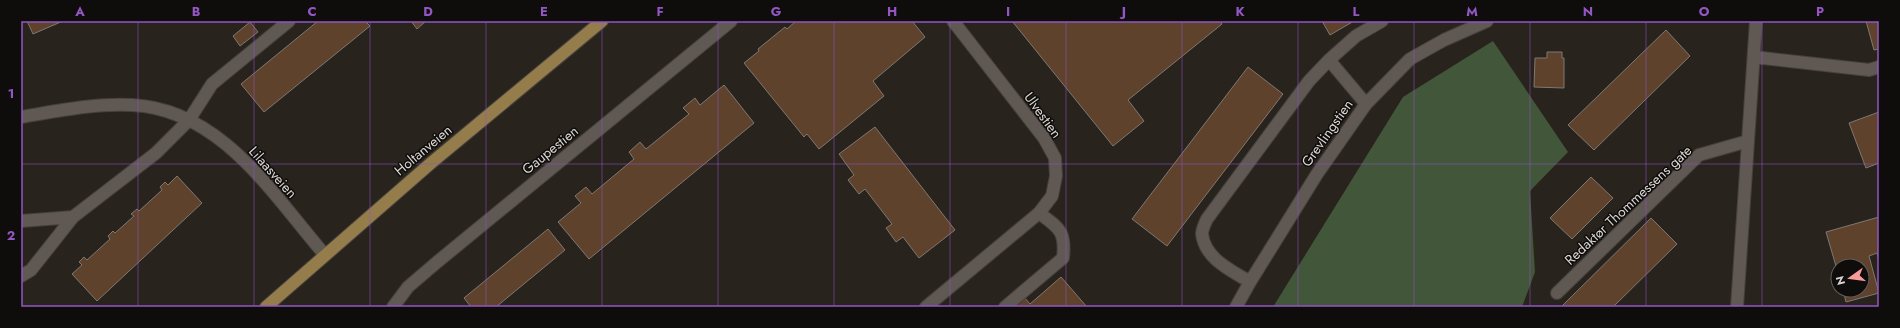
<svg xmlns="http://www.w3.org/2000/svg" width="1900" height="328" viewBox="0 0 1900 328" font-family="Jost,sans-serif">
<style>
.forest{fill:#425639}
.building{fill:#5e422b;stroke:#7f7872}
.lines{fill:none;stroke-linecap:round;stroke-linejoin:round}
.minor-casing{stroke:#45413d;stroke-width:14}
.major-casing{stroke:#45413d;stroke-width:14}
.minor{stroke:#5f5853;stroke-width:12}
.major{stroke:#957c4b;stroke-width:12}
.grid{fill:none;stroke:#9356c4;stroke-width:1;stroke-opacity:0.55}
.labels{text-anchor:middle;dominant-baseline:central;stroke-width:3;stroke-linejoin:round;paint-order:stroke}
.street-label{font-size:14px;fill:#dad6d3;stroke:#0f0d0b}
.neatline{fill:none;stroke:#9356c4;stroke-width:1.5}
.grid-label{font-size:13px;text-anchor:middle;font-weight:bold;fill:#9356c4}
</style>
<rect width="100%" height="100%" fill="#29231e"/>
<path class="forest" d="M 1493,41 L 1568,152 L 1530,191 L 1535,272 L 1522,307 L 1273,307 L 1403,97 Z"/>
<path class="building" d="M 27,21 L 63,21 L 33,34 Z
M 318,21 L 365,21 L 370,26 L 264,112 L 241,84 Z
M 411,21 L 426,21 L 417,29 Z
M 796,21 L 912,21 L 925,37 L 873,81 L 884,96 L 819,149 L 807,134 L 804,137 L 744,63 L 759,51 L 758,49 L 785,27 L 787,29 Z
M 1012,21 L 1220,21 L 1222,24 L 1128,100 L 1144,121 L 1113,146 Z
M 1322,21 L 1354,21 L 1330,35 Z
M 1866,21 L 1879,21 L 1879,49 L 1874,50 Z
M 250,22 L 258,32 L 240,46 L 233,36 Z
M 1666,30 L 1690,56 L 1594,150 L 1568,125 Z
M 1547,52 L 1562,52 L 1562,58 L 1564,58 L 1564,88 L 1534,87 L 1535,58 L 1547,58 Z
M 1248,67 L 1283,94 L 1167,246 L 1132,219 Z
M 724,85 L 754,123 L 589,259 L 558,222 L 581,203 L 575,196 L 586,187 L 592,194 L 634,159 L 629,152 L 640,142 L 646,149 L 689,114 L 683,108 L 695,98 L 700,105 Z
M 1879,112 L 1879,163 L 1866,168 L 1849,123 Z
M 875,127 L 955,230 L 919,258 L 903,237 L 896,242 L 886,228 L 892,224 L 865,189 L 859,194 L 848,180 L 854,175 L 839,154 Z
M 177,176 L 202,203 L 97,301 L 72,274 L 82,265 L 79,262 L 84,257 L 87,260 L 110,239 L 108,236 L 113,231 L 115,233 L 134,216 L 131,214 L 137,209 L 139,211 L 162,190 L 160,187 L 165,182 L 168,185 Z
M 1591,177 L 1613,198 L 1572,239 L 1550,218 Z
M 1879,217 L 1879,260 L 1877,253 L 1869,256 L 1879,293 L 1846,302 L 1843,290 L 1862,290 L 1862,266 L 1838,266 L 1838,273 L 1826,232 Z
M 1651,218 L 1677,244 L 1613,307 L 1561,307 Z
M 548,229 L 565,250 L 496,307 L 471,307 L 464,298 Z
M 1061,277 L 1087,307 L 1012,307 L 1024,297 L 1030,304 Z"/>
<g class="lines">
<g class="minor-casing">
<path id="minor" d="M 1754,57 L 1869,70 L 1879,67
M 1329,60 L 1366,104
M 21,117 C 57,111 95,103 132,105 C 221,109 273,195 325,255
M 21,221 L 73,217
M 21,276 L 31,270 L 73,217 L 156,153 L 189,120 L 212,84 L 289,21
M 1250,282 C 1231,270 1205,259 1202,234 C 1202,229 1205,223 1207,219 L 1309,81 L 1329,60 L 1356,36 L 1382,21
M 1557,293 L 1699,155 L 1748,141
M 393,307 L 408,287 L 436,263 L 731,21
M 926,307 L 1039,213 L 1052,196 L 1056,176 L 1055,158 L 1044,138 L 953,21
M 1005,307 L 1063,258 C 1066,231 1059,228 1039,213
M 1236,307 L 1250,282 L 1317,174 L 1366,104 L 1410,59 L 1444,40 L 1487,21
M 1737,307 L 1756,21"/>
</g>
<g class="major-casing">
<path id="major" d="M 266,307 L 431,163 L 602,21"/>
</g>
<use href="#minor" class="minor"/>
<use href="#major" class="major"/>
</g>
<path class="grid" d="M 138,21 L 138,307M 254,21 L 254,307M 370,21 L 370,307M 486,21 L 486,307M 602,21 L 602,307M 718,21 L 718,307M 834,21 L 834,307M 950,21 L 950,307M 1066,21 L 1066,307M 1182,21 L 1182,307M 1298,21 L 1298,307M 1414,21 L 1414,307M 1530,21 L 1530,307M 1646,21 L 1646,307M 1762,21 L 1762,307M 21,164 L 1879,164"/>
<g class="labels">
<g class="street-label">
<text transform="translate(1043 115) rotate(54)">Ulvestien</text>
<text transform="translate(1327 133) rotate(-55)">Grevlingstien</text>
<text transform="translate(423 150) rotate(-40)">Holtanveien</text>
<text transform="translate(550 150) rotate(-39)">Gaupestien</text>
<text transform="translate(273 172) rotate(48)">Lilaasveien</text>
<text transform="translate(1628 205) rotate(-43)">Redaktør Thommessens gate</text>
</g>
</g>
<rect width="1900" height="328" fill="none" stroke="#0f0d0b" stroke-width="44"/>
<g transform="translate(1850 278) rotate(256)"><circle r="19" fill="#0f0d0b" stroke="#605d5b"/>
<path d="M0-3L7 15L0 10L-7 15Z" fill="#f59b9a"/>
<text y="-6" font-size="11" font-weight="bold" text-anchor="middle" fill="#dad6d3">N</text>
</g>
<rect x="22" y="22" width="1856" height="284" class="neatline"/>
<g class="grid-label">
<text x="80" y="16">A</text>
<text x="196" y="16">B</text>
<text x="312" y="16">C</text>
<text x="428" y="16">D</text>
<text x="544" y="16">E</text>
<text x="660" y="16">F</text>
<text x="776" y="16">G</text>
<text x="892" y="16">H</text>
<text x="1008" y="16">I</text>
<text x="1124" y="16">J</text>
<text x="1240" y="16">K</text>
<text x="1356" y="16">L</text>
<text x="1472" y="16">M</text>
<text x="1588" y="16">N</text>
<text x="1704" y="16">O</text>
<text x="1820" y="16">P</text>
<text x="11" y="98">1</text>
<text x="11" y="240">2</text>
</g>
</svg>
